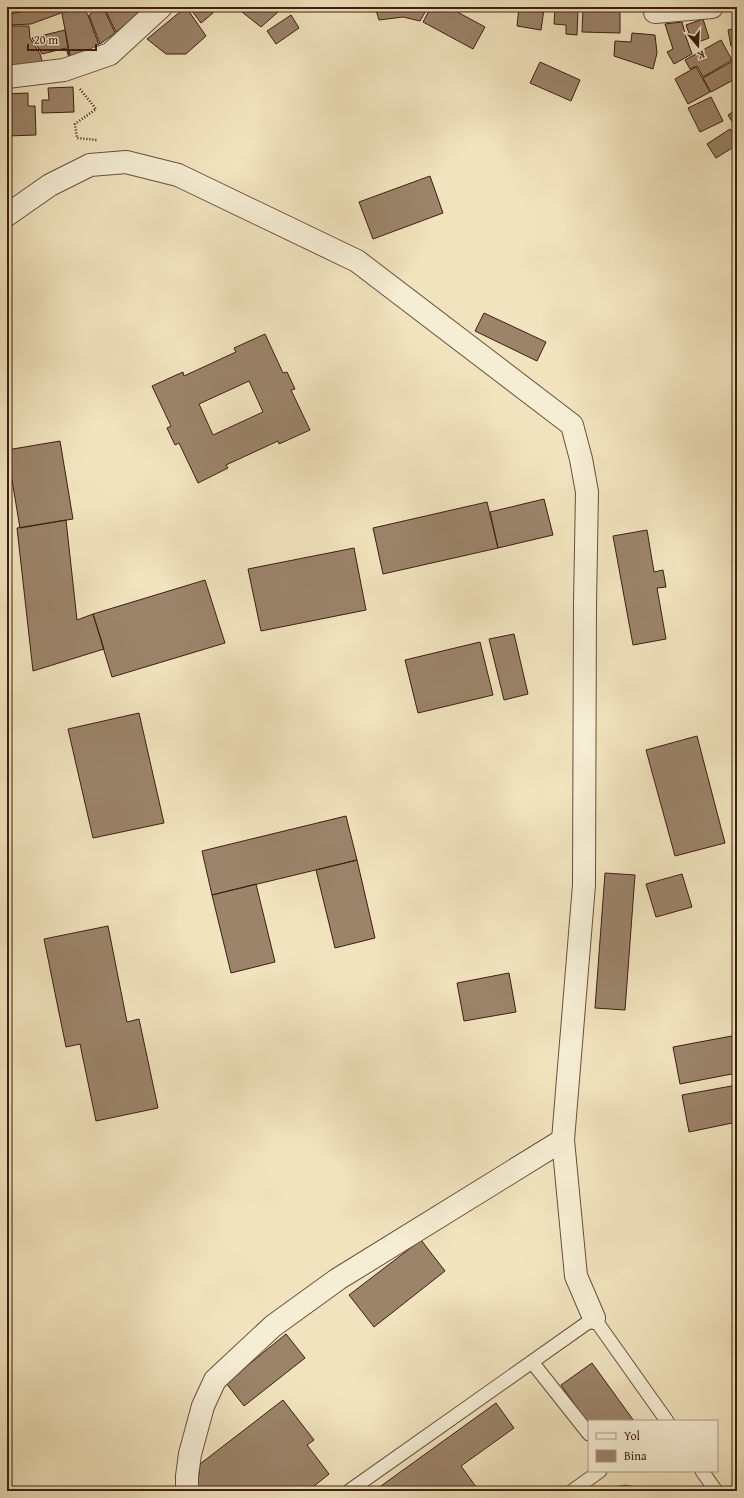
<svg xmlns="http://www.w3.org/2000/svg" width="744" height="1498" viewBox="0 0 744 1498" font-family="'Gentium Book Plus',serif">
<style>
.water{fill:#b3a083;stroke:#846c55}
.building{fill:#9b846a;stroke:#3e1e11;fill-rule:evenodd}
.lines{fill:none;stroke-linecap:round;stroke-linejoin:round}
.lane-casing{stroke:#6a4f3c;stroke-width:15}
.street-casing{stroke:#6a4f3c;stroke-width:24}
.path{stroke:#3e1e11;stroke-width:2.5;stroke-dasharray:1 2;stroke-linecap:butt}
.lane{stroke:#f5edd4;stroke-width:13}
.street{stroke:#f5edd4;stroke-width:22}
</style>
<rect width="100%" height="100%" fill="#f0e3bd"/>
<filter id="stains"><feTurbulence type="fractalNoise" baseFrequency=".005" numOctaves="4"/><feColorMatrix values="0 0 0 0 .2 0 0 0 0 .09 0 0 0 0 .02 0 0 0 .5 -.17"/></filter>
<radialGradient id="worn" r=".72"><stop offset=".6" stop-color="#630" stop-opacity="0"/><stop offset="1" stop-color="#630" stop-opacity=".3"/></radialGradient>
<path class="water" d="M 625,1485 L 637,1487 L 651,1491 L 599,1491 L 614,1487 Z"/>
<path class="building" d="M 20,7 L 70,7 L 61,13 L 31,24 L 10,25 L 9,14 L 20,12 Z
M 73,7 L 82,7 L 88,15 L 101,51 L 71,60 L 62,14 Z
M 98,7 L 103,7 L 115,33 L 100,44 L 89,15 Z
M 104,7 L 145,7 L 146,9 L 116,32 Z
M 186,7 L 206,36 L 186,54 L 166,54 L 147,39 Z
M 189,7 L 210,7 L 213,13 L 201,23 Z
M 247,7 L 271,7 L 278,12 L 261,27 L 242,12 Z
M 273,7 L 285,7 L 279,11 Z
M 375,7 L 428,7 L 420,21 L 403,17 L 379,20 Z
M 431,7 L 438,7 L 447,12 L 450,8 L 485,27 L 473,49 L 423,22 Z
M 519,7 L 544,9 L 541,30 L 517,26 Z
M 623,7 L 638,7 L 638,10 L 624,10 Z
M 583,8 L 620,9 L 620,33 L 582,32 Z
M 555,9 L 578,10 L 577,35 L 566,34 L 566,25 L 554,24 Z
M 291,15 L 299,28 L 276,44 L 267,31 Z
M 703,19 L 709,38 L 693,44 L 686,25 Z
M 682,22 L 686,37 L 692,54 L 674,64 L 667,52 L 673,49 L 665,24 Z
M 8,26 L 29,26 L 30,38 L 40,54 L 43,64 L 7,67 L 7,33 L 9,33 Z
M 737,28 L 737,45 L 731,46 L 728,30 Z
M 65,30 L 70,61 L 66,48 L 42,54 L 32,38 Z
M 632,33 L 655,35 L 657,53 L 653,69 L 614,56 L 615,41 L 631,42 Z
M 721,40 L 732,60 L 703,77 L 697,66 L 690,69 L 685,60 Z
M 733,61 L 737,68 L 737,78 L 711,92 L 703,78 Z
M 540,62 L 580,80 L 571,101 L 530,83 Z
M 696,67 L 710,92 L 688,104 L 675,79 Z
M 73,87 L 74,112 L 42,113 L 42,100 L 49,100 L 48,88 Z
M 28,93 L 28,106 L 35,106 L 36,135 L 7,136 L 7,94 Z
M 711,97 L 723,121 L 700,132 L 688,108 Z
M 737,109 L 737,128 L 736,128 L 728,115 Z
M 730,129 L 737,140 L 737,145 L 716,158 L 707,144 Z
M 430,176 L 443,213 L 373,239 L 359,202 Z
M 484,313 L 546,342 L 537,361 L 475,331 Z
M 265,334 L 283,373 L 287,372 L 295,389 L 291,390 L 310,430 L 279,444 L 278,441 L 226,465 L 228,468 L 198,483 L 179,443 L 175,445 L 167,428 L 171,426 L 152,386 L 183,372 L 184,376 L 236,352 L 234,348 ZM 249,381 L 263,412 L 213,435 L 199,404 Z
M 60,441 L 73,519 L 20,528 L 7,450 Z
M 544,499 L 553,535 L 498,548 L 490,512 Z
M 487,502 L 498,548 L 383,574 L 373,528 Z
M 66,520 L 77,620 L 93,614 L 104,649 L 33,671 L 17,528 Z
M 647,530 L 654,572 L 663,570 L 666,587 L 657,588 L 666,639 L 633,645 L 613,536 Z
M 354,548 L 366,610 L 261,631 L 248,569 Z
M 205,580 L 225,643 L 112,677 L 93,614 Z
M 514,634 L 528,694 L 504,700 L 489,639 Z
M 480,642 L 493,695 L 418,713 L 405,660 Z
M 139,713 L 164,823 L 93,838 L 68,729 Z
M 697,736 L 725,843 L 675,856 L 646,750 Z
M 346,816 L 357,860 L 212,895 L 202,851 Z
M 357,860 L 375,938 L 335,948 L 316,870 Z
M 605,873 L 635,875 L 625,1010 L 595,1008 Z
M 682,874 L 692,907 L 656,917 L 646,884 Z
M 256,884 L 275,962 L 231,973 L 212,895 Z
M 108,926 L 127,1022 L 139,1019 L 158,1108 L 96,1121 L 80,1044 L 66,1047 L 44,939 Z
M 509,973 L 516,1012 L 464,1021 L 457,983 Z
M 737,1035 L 737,1073 L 680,1084 L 673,1047 Z
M 737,1085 L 737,1122 L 689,1132 L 682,1095 Z
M 421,1240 L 445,1271 L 374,1327 L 349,1295 Z
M 286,1334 L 305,1358 L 244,1406 L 226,1383 Z
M 592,1363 L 634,1421 L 589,1421 L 589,1425 L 561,1385 Z
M 283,1400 L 314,1440 L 307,1445 L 329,1474 L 308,1491 L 197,1491 L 200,1464 Z
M 496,1403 L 514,1428 L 461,1466 L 479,1491 L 430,1491 L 429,1490 L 427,1491 L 374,1491 Z"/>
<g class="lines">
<g class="lane-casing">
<path id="lane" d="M 532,1362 L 589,1434
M 702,1471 L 716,1491
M 349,1491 L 594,1318 L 667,1421
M 572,1491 L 600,1471"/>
</g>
<g class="street-casing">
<path id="street" d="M 655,12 L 712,7
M 7,77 L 64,70 L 110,54 L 161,7
M 7,215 L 50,185 L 90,165 L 126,162 L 178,175 L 357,261 L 572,425 L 581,459 L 587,492 L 585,604 L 584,885 L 563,1140 L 576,1276 L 594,1318
M 187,1491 L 187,1476 L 190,1454 L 203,1406 L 215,1380 L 273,1326 L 338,1279 L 563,1140"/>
</g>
<path class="path" d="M 80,89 L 96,109 L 75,124 L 77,138 L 97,140"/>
<use href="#lane" class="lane"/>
<use href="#street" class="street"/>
</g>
<rect width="744" height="1498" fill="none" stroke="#f0e3bd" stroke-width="24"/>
<rect x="8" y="8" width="728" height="1482" fill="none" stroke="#3e1e11" stroke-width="2"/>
<rect x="12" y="12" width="720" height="1474" fill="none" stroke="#3e1e11"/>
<rect x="588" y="1420" width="130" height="52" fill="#f5edd4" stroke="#ac9a86"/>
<rect x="596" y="1433" width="20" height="6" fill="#f5edd4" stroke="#ac9a86"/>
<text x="624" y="1440" font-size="12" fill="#3e1e11">Yol</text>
<rect x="596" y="1450" width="20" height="12" fill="#9b846a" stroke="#ac9a86"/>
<text x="624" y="1460" font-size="12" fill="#3e1e11">Bina</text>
<g transform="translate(698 46) rotate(161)" stroke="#f5edd4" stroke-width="3" paint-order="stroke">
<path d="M0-3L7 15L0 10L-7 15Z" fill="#3e1e11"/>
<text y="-6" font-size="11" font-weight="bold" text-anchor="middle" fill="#3e1e11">K</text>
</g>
<path d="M28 44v6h68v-6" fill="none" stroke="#3e1e11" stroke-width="2"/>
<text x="34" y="44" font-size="12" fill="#3e1e11" stroke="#f5edd4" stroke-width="3" paint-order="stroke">20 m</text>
<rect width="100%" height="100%" filter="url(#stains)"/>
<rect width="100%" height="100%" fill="url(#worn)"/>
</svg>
